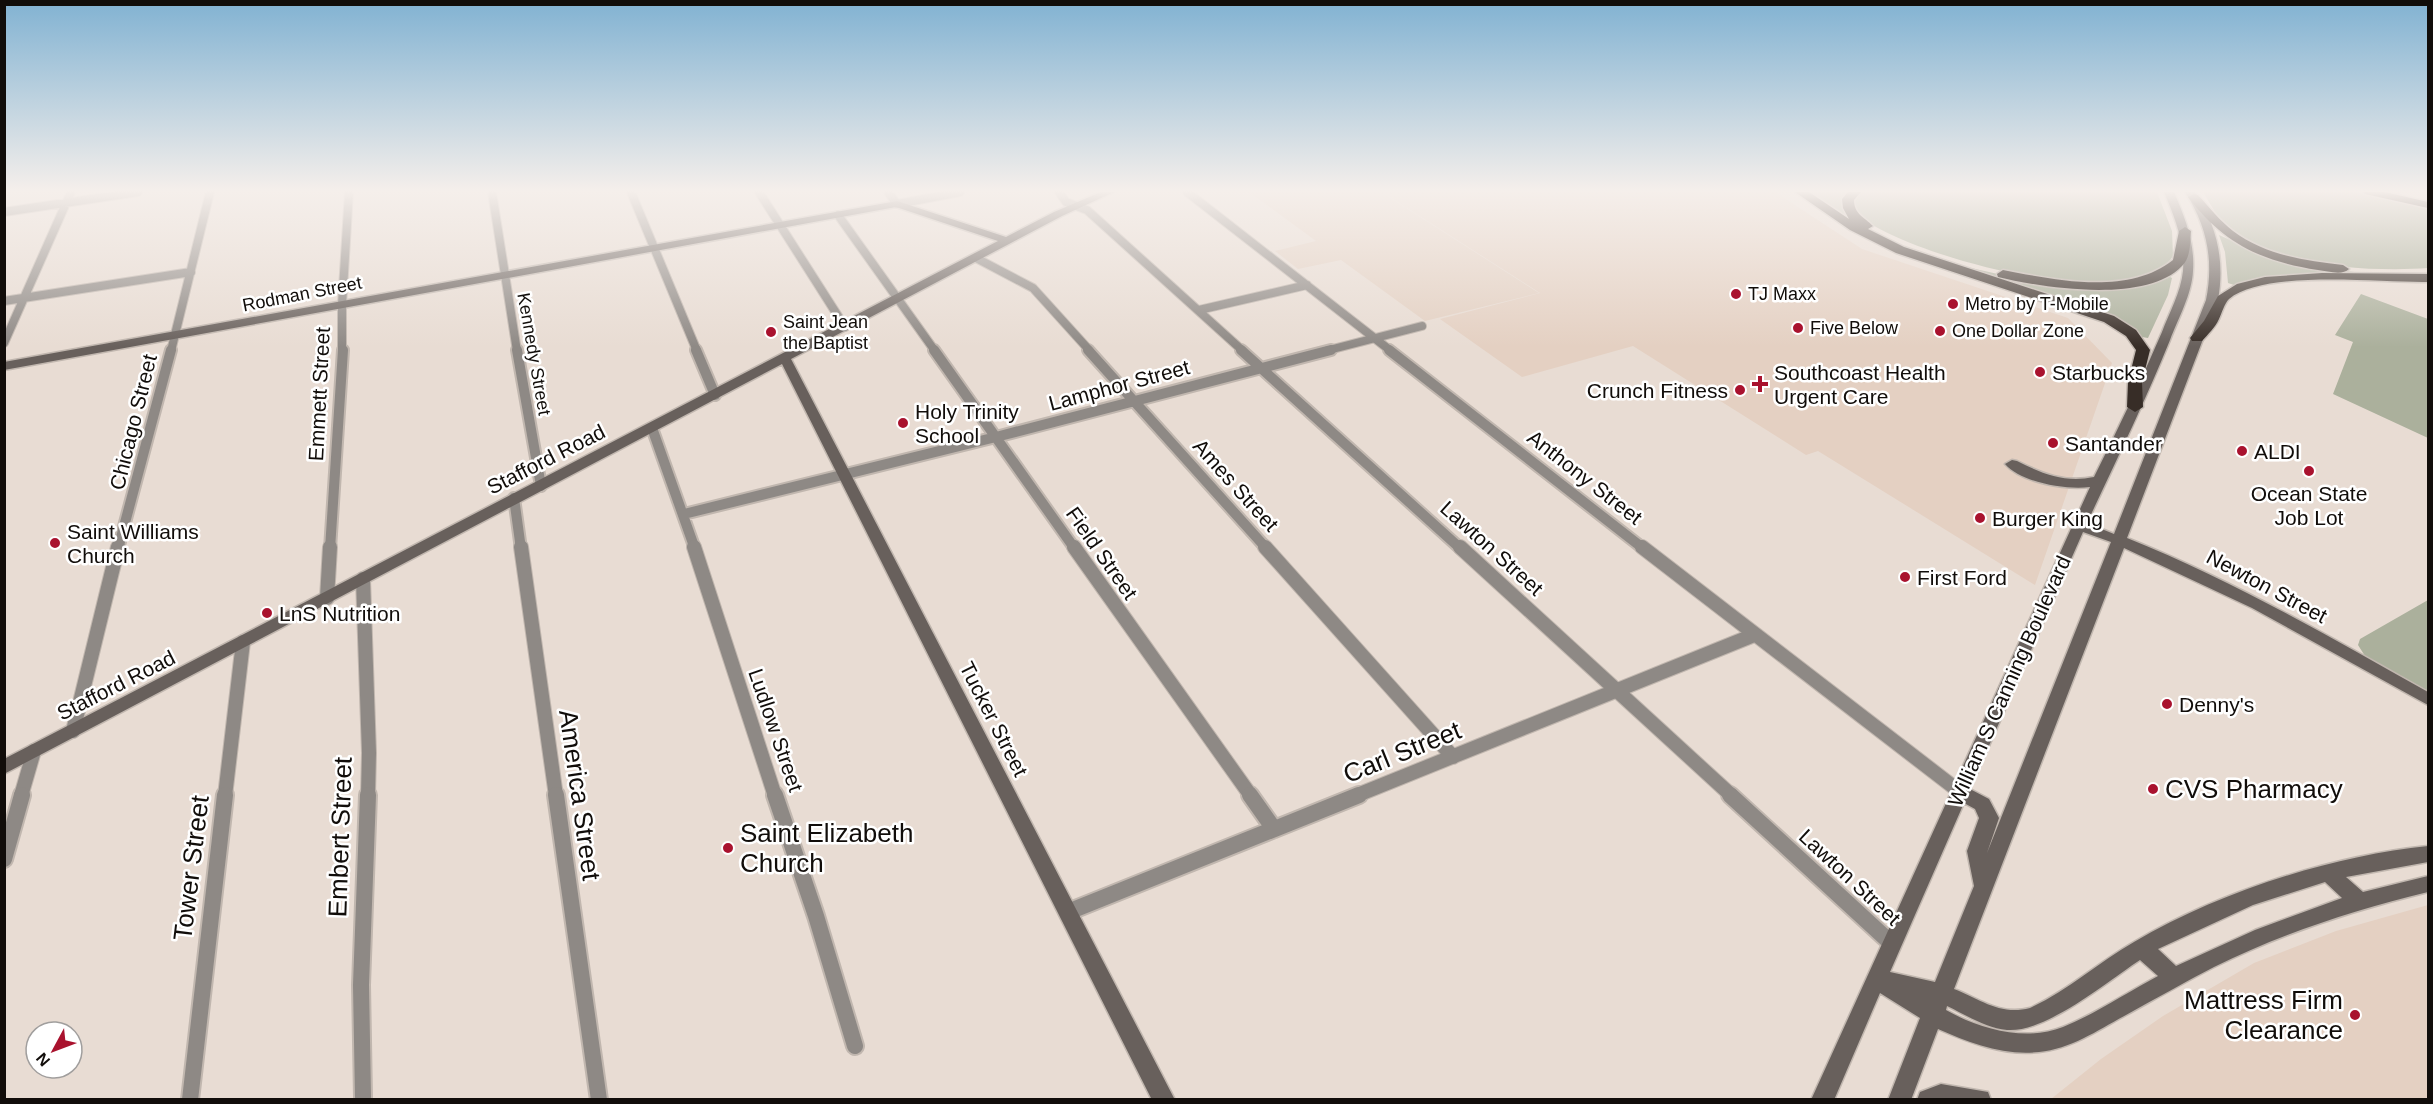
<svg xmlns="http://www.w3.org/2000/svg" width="2433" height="1104" viewBox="0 0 2433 1104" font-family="Arial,sans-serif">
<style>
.commercial{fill:#e4d0c2}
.built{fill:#e3d0c2}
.green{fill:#abb09c}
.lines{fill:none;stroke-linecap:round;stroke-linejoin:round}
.street-far3-casing{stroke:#c1b7af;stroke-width:10}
.street-far2-casing{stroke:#c1b7af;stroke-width:14}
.street-far1-casing{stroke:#c1b7af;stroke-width:16}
.street-casing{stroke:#c1b7af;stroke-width:20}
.secondary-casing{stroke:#c1b7af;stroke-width:3}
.highway-casing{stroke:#c1b7af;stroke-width:3}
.street-far3{stroke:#8e8985;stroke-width:8}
.street-far2{stroke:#8e8985;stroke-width:10}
.street-far1{stroke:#8e8985;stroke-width:14}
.street{stroke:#8e8985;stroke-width:16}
.secondary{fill:#68605c;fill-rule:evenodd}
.highway{fill:#372d27;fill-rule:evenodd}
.poi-dot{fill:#a9122e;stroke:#fff;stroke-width:2}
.labels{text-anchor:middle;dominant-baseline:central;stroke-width:5;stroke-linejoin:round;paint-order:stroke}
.far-street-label{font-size:18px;fill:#110d0a;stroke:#fff}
.far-poi-label{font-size:18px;fill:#110d0a;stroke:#fff;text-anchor:start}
.poi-label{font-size:21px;fill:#110d0a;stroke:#fff;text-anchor:start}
.street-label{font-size:21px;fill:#110d0a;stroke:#fff}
.near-street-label{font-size:26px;fill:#110d0a;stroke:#fff}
.near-poi-label{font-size:26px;fill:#110d0a;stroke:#fff;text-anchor:start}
</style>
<rect width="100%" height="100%" fill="#e8dcd3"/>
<path class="commercial" d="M 1382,192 L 1775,192 L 1862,249 L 2068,318 L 2112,363 L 2035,585 L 1818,451 L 1806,455 L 1633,346 L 1522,377 L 1440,319 L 1540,293 Z
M 2428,905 L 2428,1099 L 2051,1099 L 2101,1059 L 2163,1016 L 2254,963 L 2336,931 Z"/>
<path class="built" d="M 1249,192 L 1381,192 L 1539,293 L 1425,321 L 1341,260 L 1298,269 L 1275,251 L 1316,241 Z"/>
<path class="green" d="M 1806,192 L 1847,192 C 1836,203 1844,213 1854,222 L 1850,222 Z
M 1861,192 L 2157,192 L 2172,231 L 2173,256 C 2134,319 1901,255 1856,213 L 1853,200 Z
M 2203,192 L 2355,192 L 2428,208 L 2428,268 C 2377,272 2278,267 2236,235 C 2220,224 2213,208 2203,192 Z
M 2219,235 L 2237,243 L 2330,270 L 2379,274 L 2244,282 L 2234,285 L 2228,283 L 2225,252 Z
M 1962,266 L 2016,278 L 2082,287 L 2168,276 L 2172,278 L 2168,295 L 2148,338 L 2142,337 L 2132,328 Z
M 2361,294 L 2428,319 L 2428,438 L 2333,394 L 2353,342 L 2335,335 Z
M 2428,600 L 2428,691 L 2365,656 L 2358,645 L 2360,639 Z"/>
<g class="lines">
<g class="street-far3-casing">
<path id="street-far3" d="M 492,192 L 517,351
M 631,192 L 697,351
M 759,192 L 845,327
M 888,192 L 897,204 L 960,192
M 1059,192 L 1066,202 L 1087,210 L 1243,351
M 1187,192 L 1391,351
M 4,212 L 138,192
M 838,215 L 935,351
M 976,258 L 1033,288 L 1090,351
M 4,301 L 191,272
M 1199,310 L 1307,285
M 4,343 L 71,192
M 171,351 L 210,192
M 342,351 L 342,305 L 349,192
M 1325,351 L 1422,326"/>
</g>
<g class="street-far2-casing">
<path id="street-far2" d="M 517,350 L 541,486
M 696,350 L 715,395
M 934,350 L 1075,549
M 1088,350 L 1267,549
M 1241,350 L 1461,549
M 1389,350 L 1644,549
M 652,428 L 695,549
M 514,498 L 521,549
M 684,514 L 996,437 L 1331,350
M 118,549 L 171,350
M 330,549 L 343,350"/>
</g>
<g class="street-far1-casing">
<path id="street-far1" d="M 521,547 L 556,796
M 694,547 L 775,796
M 1074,547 L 1251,796
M 1265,547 L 1453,757
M 1460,547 L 1732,796
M 1642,547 L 1960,792
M 363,579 L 369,753 L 368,796
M 327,598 L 330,547
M 73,731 L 118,547
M 21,796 L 34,751
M 225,796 L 243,642
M 1355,796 L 1754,635"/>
</g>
<g class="street-casing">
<path id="street" d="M 556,795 L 599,1100
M 775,795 L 816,916 L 855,1046
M 1250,795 L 1274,829
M 1730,795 L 1892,944
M 4,859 L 22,795
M 1068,912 L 1359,795
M 363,1097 L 361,985 L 368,795
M 190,1100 L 225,795"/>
</g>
<g class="secondary-casing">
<path id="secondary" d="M 1101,192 L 1114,192 L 1062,216 L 791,359 L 1175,1100 L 1152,1100 L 782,364 L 4,774 L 4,759 L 998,241 L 896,207 L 4,370 L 4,362 L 897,201 L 1006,237 L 1054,212 Z
M 2164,192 L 2174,192 C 2185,218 2195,242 2193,271 C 2192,294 2178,319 2170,340 C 2145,402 2115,463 2087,523 L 2114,534 L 2206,300 C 2214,260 2207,226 2185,192 L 2195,192 C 2217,226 2225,260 2218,300 L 2127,538 C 2232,580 2330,637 2428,692 L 2428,705 L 2252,608 L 2124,548 L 1954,989 C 1980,999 2000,1016 2030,1008 C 2067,991 2099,962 2134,942 C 2219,892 2331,856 2428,846 L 2428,862 L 2346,877 L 2363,892 L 2428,876 L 2428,892 C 2354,910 2283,933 2214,967 C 2185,982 2155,999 2126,1015 C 2098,1030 2071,1049 2039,1052 C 2004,1056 1970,1043 1938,1029 L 1911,1100 L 1888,1100 L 1920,1018 L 1880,993 L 1834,1100 L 1811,1100 L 2090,487 C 2066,490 2022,483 2005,464 L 2012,460 L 2017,461 C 2043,474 2065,483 2094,477 C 2118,429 2141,381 2162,332 C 2169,313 2181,292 2183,271 C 2185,243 2175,218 2164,192 ZM 2083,532 L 2111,542 L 1987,853 L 1999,818 L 1989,799 L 1970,789 ZM 1964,803 L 1975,809 L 1979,818 L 1967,851 L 1974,886 L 1935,982 L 1890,972 ZM 2325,882 L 2342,898 L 2255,930 L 2176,966 L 2158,949 L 2253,905 ZM 2140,960 L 2158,976 C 2126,993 2095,1014 2063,1027 C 2026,1042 1979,1029 1946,1010 L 1947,1006 C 1966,1015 1986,1028 2007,1030 C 2046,1033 2108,981 2140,960 Z
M 1941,1084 L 1988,1092 L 1991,1100 L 1917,1100 L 1920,1092 Z"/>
</g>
<g class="highway-casing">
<path id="highway" d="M 1795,192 L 1809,192 L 1849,219 L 1843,208 L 1842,199 L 1848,192 L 1861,192 L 1854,200 C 1854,214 1864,217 1873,226 L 1868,229 L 1904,247 L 2114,316 L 2136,330 L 2150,350 L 2142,382 L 2143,407 L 2135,412 L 2127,407 L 2128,382 L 2136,350 L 2126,336 L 2104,322 L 1896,253 L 1850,230 Z
M 2363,192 L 2385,192 L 2428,202 L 2428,208 L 2365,194 Z
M 2194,194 L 2198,195 C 2209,207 2220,221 2233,231 C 2265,255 2305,261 2343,265 L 2349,269 C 2342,276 2328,271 2318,270 C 2261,261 2224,244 2188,197 Z
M 2185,227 L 2191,231 C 2190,243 2191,257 2182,266 C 2146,304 2044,288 1998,277 L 1997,274 L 2003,270 C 2055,280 2128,296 2173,260 L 2179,231 Z
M 2322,273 L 2428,274 L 2428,282 C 2381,283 2265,269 2229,299 C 2224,304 2222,313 2219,319 C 2215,328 2208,334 2202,341 L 2192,341 L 2190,338 L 2204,321 L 2218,296 L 2237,284 L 2265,277 Z"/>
</g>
<use href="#street-far3" class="street-far3"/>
<use href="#street-far2" class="street-far2"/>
<use href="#street-far1" class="street-far1"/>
<use href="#street" class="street"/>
<use href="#secondary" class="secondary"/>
<use href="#highway" class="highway"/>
</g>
<linearGradient id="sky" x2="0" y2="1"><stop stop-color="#81b2d2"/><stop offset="0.55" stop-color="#f5efeb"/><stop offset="1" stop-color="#f5efeb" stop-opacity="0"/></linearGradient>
<rect width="2433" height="347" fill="url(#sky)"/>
<g class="poi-dot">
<circle cx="1736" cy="294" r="6"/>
<circle cx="1953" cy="304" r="6"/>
<circle cx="1798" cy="328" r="6"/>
<circle cx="1940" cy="331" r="6"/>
<circle cx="771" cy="332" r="6"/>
<circle cx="2040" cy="372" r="6"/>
<path d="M1757 375h6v6h6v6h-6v6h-6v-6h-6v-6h6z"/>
<circle cx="1740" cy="390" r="6"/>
<circle cx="903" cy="423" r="6"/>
<circle cx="2053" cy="443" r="6"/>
<circle cx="2242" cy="451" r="6"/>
<circle cx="2309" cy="471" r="6"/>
<circle cx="1980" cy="518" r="6"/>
<circle cx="55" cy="543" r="6"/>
<circle cx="1905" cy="577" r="6"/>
<circle cx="267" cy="613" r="6"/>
<circle cx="2167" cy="704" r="6"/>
<circle cx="2153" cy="789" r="6"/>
<circle cx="728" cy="848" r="6"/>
<circle cx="2355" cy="1015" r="6"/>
</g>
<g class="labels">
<g class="far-street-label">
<text transform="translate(302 294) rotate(-11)">Rodman Street</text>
<text transform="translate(534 354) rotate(80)">Kennedy Street</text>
</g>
<g class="far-poi-label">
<text x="1748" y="294">TJ Maxx</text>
<text x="1965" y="304">Metro by T-Mobile</text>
<text x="783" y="322">Saint Jean<tspan x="783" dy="21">the Baptist</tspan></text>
<text x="1810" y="328">Five Below</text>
<text x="1952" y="331">One Dollar Zone</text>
</g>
<g class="poi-label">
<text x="1774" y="372">Southcoast Health<tspan x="1774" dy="24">Urgent Care</tspan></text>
<text x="2052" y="372">Starbucks</text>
<text x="1728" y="390" text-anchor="end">Crunch Fitness</text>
<text x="915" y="411">Holy Trinity<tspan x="915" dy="24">School</tspan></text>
<text x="2065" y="443">Santander</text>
<text x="2254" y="451">ALDI</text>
<text x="2309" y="493" text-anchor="middle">Ocean State<tspan x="2309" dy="24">Job Lot</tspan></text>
<text x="1992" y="518">Burger King</text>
<text x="67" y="531">Saint Williams<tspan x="67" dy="24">Church</tspan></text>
<text x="1917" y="577">First Ford</text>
<text x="279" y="613">LnS Nutrition</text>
<text x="2179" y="704">Denny's</text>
</g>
<g class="street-label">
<text transform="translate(1119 385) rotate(-15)">Lamphor Street</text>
<text transform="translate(319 394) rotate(-87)">Emmett Street</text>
<text transform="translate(133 422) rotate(-76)">Chicago Street</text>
<text transform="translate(546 459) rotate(-27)">Stafford Road</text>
<text transform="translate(1585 477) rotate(38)">Anthony Street</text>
<text transform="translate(1236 485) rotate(48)">Ames Street</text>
<text transform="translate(1492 548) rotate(42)">Lawton Street</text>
<text transform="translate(1102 553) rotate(55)">Field Street</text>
<text transform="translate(2267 586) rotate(28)">Newton Street</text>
<text transform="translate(2009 681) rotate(-66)">William S Canning Boulevard</text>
<text transform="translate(116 685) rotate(-27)">Stafford Road</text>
<text transform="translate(994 719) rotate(63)">Tucker Street</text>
<text transform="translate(776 730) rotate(71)">Ludlow Street</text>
<text transform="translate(1850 877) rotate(43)">Lawton Street</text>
</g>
<g class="near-street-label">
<text transform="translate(1402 752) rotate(-22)">Carl Street</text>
<text transform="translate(580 795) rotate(82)">America Street</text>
<text transform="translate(340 837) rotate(-88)">Embert Street</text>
<text transform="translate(191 868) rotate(-83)">Tower Street</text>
</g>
<g class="near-poi-label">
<text x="2165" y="789">CVS Pharmacy</text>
<text x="740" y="833">Saint Elizabeth<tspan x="740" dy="30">Church</tspan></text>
<text x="2343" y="1000" text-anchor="end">Mattress Firm<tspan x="2343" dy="30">Clearance</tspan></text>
</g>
</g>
<rect width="2433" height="1104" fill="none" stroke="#110d0a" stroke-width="12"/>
<g transform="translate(54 1050) rotate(229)"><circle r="28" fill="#ffffff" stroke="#a09e9d" stroke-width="1.5"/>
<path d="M0-4.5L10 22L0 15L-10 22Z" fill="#a9122e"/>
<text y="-9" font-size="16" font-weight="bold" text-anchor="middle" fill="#110d0a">N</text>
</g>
</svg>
